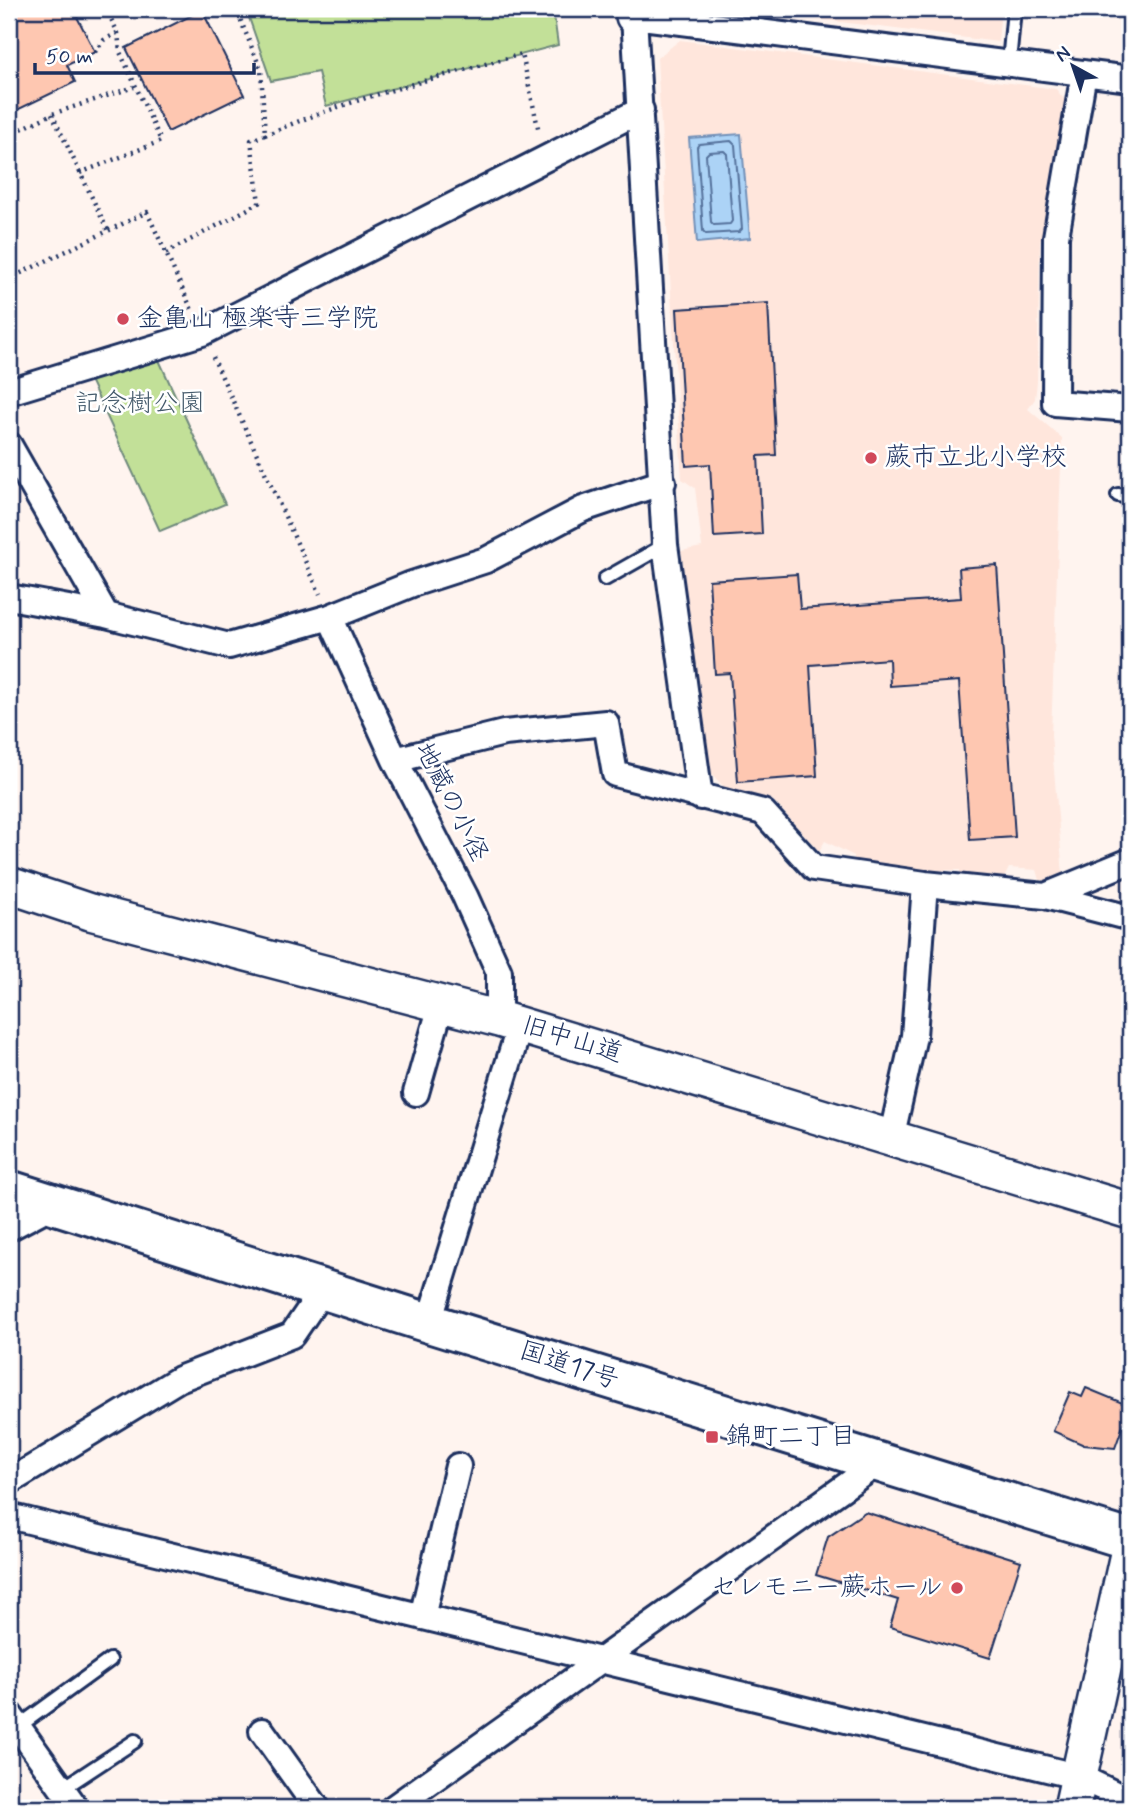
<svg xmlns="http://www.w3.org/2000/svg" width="1139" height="1817" viewBox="0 0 1139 1817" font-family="Mynerve,'Klee One',sans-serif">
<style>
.built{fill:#ffe6dc}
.green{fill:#c2e098;stroke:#6e887b;stroke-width:2}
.water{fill:#acd3f6;stroke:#7291b9;stroke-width:2}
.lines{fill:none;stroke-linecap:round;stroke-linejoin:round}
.shore{stroke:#55719b;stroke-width:2}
.building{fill:#fec7b1;stroke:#1b2f5e;stroke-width:2}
.lane-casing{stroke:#1b2f5e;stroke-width:18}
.street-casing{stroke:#1b2f5e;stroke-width:30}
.secondary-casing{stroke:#1b2f5e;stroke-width:40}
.highway-casing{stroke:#1b2f5e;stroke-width:44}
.path{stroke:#1b2f5e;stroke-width:4.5;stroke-dasharray:2 5;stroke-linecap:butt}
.lane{stroke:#fff;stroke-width:12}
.street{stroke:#fff;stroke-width:24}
.secondary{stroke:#fff;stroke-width:35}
.highway{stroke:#fff;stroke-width:38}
.poi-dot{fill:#d1495b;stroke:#fff;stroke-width:2.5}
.labels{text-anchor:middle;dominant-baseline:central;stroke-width:5;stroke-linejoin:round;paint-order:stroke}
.poi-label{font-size:26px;fill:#1b2f5e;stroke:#fff;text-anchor:start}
.park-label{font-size:26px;fill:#455b6c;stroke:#fff}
.street-label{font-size:26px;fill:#1b2f5e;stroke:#fff}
</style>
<rect width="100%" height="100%" fill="#fff4ef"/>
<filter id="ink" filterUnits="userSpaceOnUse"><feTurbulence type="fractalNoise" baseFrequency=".0143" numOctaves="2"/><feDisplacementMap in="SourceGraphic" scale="14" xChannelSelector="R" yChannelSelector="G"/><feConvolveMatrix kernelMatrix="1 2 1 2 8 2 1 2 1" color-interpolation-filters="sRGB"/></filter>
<g filter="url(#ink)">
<path class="built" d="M 739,9 L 1001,9 L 998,42 Z
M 680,40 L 1056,89 L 1067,103 L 1040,243 L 1037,382 L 1035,399 L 1028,409 L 1062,438 L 1051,735 L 1063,875 L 1052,882 L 1040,880 L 1037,870 L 1009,868 L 1004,878 L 960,876 L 960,870 L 943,870 L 942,876 L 854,866 L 854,856 L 825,841 L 819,851 L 773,800 L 725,788 L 708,770 L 681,551 L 702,547 L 695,488 L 682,479 L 657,58 Z"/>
<path class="green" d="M 246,9 L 553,9 L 558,45 L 326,106 L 318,72 L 271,81 Z
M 159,360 L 225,504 L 160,531 L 90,380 Z"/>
<path class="water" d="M 741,134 L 750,238 L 697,243 L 689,138 Z"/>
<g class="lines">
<path class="shore" d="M 731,141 L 735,145 L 742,229 L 739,232 L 706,234 L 703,231 L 697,147 L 699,144 Z
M 724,151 L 727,154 L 732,221 L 730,224 L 714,225 L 711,222 L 706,155 L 709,152 Z"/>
</g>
<path class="building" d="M 9,9 L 73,9 L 95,52 L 67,65 L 75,82 L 15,111 L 9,100 Z
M 202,10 L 244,95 L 168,132 L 126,48 Z
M 768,303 L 776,455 L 758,456 L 762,534 L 714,537 L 710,464 L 686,466 L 677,309 Z
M 997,565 L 1015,837 L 970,840 L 959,681 L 890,686 L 889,659 L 810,665 L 817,776 L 738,782 L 730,673 L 715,674 L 709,580 L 797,574 L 800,609 L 961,598 L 959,568 Z
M 1086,1388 L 1130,1406 L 1115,1448 L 1084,1445 L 1053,1431 L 1070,1392 L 1082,1397 Z
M 865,1512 L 1021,1561 L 990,1658 L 890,1627 L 898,1600 L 816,1575 L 828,1537 Z"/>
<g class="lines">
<g class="lane-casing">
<path id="lane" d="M 1009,63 L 1014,9
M 1118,495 L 1130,497
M 605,579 L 665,545
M 15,1729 L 110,1660
M 62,1789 L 135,1741"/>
</g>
<g class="street-casing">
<path id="street" d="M 1084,73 L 1056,237 L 1055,403 L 1130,409
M 9,392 L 202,333 L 641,110
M 9,445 L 106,615
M 9,597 L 106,615 L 229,646 L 330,617 L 412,584 L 486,560 L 583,509 L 663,482
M 330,617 L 395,760 L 465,896 L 499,972 L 499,1019
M 395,760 L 504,733 L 606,723 L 615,774 L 763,812 L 814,868 L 925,884 L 1045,896 L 1130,918
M 700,797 L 665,545 L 634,16 L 1130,79
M 1045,896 L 1130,861
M 416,1093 L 442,1002
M 891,1139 L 914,1036 L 925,884
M 9,1228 L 54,1204
M 429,1322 L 520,1025
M 9,1482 L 179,1379 L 292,1335 L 322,1291
M 9,1516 L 1080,1777 L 1130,1801
M 422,1617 L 458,1466
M 9,1714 L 76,1808
M 262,1731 L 317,1808
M 393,1808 L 878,1463"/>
</g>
<g class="secondary-casing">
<path id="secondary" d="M 634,9 L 634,16
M 9,885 L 90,912 L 499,1019 L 1130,1211
M 1072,1808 L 1130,1545"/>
</g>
<g class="highway-casing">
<path id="highway" d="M 9,1190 C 382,1309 755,1426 1130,1540"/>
</g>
<path class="path" d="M 95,52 L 104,40 L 117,33
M 52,114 L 108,231
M 9,135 L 52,114 L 134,87
M 265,135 C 348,99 436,78 522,54 L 539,132
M 80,173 L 161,141 L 120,52 L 118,33 L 106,9
M 166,253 L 259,203 L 251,140 L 265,135 L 261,70 L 236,9
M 9,260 L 17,275 L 147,212 L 192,310
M 213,357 L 320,594"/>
<use href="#lane" class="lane"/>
<use href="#street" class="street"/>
<use href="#secondary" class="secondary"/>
<use href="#highway" class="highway"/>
</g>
</g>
<g class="poi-dot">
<circle cx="123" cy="319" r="7"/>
<circle cx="871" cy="458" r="7"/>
<rect x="705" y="1430" width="14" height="14" rx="3.5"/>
<circle cx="957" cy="1588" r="7"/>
</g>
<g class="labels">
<g class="poi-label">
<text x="137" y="319">金亀山 極楽寺三学院</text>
<text x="885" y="458">蕨市立北小学校</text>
<text x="726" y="1437">錦町二丁目</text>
<text x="943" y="1588" text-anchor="end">セレモニー蕨ホール</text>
</g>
<g class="park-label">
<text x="140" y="404">記念樹公園</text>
</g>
<g class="street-label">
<text transform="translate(451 802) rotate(63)">地蔵の小径</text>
<text transform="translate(572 1040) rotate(17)">旧中山道</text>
<text transform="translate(569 1366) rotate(18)">国道17号</text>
</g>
</g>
<rect width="1139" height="1817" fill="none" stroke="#fff" stroke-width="35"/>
<rect x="18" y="18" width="1104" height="1782" fill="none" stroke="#1b2f5e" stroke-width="2.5" filter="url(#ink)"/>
<g transform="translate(1073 66) rotate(320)" stroke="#ffffff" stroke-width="5" paint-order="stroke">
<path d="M0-5L12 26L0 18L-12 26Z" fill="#1b2f5e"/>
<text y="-10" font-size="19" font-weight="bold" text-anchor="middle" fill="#1b2f5e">N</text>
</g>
<path d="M35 63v10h219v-10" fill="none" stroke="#1b2f5e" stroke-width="3.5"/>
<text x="46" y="63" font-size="21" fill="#1b2f5e" stroke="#ffffff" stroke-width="5" paint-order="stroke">50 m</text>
</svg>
